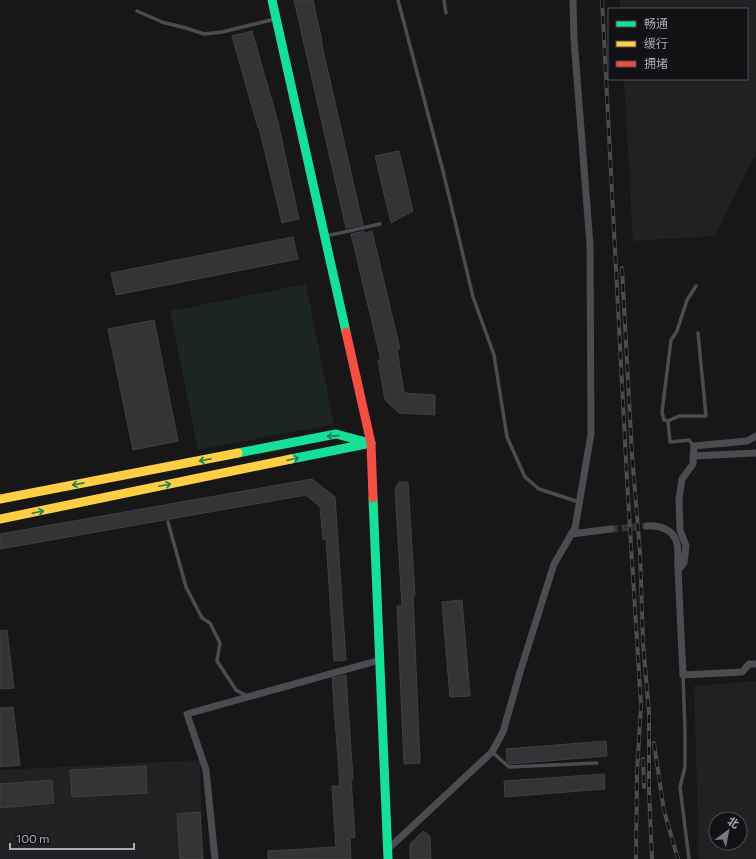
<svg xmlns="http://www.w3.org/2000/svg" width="756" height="859" viewBox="0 0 756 859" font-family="Commissioner,'Noto Sans SC',sans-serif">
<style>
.built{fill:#212124;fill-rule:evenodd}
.green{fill:#1d2520}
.building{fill:#343436;stroke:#404044}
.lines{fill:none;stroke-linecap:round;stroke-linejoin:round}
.street-tunnel{stroke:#343438;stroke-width:7;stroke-dasharray:7 3.5;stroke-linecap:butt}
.lane{stroke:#4b4c51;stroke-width:3.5}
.street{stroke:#4b4c51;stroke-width:7}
.fast{stroke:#16e098;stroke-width:9}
.slow{stroke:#ffcf43;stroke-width:9}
.jam{stroke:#f24e42;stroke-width:9}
.rail-casing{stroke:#4b4c50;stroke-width:4}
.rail{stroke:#121114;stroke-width:2.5;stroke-dasharray:8;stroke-linecap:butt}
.oneway{stroke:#14835d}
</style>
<rect width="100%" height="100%" fill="#171718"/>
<path class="built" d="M 620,0 L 756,0 L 756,153 L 715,236 L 633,241 L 624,79 L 747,79 L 747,9 L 620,9 Z
M 756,681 L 756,859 L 699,859 L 694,686 ZM 716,819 L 740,819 L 740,843 L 716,843 Z
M 200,760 L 203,859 L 0,859 L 0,770 Z"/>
<path class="green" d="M 306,284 L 334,424 L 198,450 L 170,311 Z"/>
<path class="building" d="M 294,0 L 313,0 L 322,41 L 321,41 L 363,225 L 346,228 Z
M 252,31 L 278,122 L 299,219 L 282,223 L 259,127 L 258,128 L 232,36 Z
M 399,151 L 413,211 L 391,223 L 375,156 Z
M 364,231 L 365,233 L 372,231 L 400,349 L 397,349 L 404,393 L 435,395 L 435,415 L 399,413 L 385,400 L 378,360 L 381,360 L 351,234 Z
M 293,237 L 298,259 L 116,295 L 111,273 Z
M 154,320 L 178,441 L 133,450 L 108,329 Z
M 312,479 L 335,497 L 346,660 L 334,661 L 326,539 L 323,539 L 320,507 L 306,495 L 0,549 L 0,534 Z
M 399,482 L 408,482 L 415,595 L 413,595 L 420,763 L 404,764 L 397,606 L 402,606 L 395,488 Z
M 462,600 L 470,696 L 450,697 L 442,602 Z
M 7,630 L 14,688 L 0,689 L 0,631 Z
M 346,675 L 353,779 L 351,779 L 355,837 L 350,838 L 351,859 L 268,859 L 268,851 L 336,847 L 332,786 L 340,786 L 332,678 Z
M 13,707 L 20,765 L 0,767 L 0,708 Z
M 606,741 L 607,756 L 510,764 L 507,761 L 506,749 Z
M 146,766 L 147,793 L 72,797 L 70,770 Z
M 604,774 L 605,789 L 505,797 L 504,781 Z
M 52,780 L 54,803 L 0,808 L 0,784 Z
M 200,812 L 203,859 L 180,859 L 177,814 Z
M 423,831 L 430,836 L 431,859 L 410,859 L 410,844 Z"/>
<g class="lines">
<path class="street-tunnel" d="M 611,529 L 647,526"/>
<path class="lane" d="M 398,0 L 443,171 L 473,297 L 494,355 L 507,437 L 525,477 L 539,489 L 579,502
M 444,0 L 446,13
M 137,11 L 162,22 L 186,28 L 204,34 L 222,32 L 275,19
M 326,236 L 380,224
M 668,421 L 664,420 L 662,412 L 671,340 L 677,331 L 687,300 L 696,286
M 694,446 L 689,440 L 670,442 L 668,421 L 679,416 L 706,416 L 698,333
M 168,522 L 186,587 L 202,618 L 210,623 L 220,643 L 217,661 L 236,690 L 247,696
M 683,675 L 685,730 L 685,767 L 680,787 L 689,859
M 492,752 L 509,767 L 597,763"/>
<path class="street" d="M 756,436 L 747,441 L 694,446 L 693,464 L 682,479 L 679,499 L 680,530 L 686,546 L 684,563 L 678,570 L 683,675 L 742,672 L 749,664 L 756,664
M 693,456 L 756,453
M 647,526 C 659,525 674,529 677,544 C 679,552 677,562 678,570
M 571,534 L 611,529
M 388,849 L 492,752 L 503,732 L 520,672 L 554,564 L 575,528 L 591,434 L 590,245 L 574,39 L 573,0
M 215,859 L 206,770 L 187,714 L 380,660"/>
<path class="fast" d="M 272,0 L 346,332
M 238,453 L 336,434 L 366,442
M 291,459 L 371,443
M 373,498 L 388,859"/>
<path class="slow" d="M 0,499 L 238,453
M 0,519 L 291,459"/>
<path class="jam" d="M 346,332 L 371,443 L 373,498"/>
<g class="rail-casing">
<path id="rail" d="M 602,0 L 627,480 L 641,705 L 637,772 L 636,859
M 622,268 L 632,455 L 640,552 L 643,643 L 649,713 L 649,792 L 652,859
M 654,743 L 664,811 L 678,859
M 643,759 L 644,787"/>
</g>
<use href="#rail" class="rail"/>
</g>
<defs><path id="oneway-shaft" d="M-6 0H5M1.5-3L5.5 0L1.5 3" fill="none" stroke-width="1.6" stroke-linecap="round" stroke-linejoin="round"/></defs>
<g class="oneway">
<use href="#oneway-shaft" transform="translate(333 436) rotate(176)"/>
<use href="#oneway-shaft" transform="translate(293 459) rotate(-12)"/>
<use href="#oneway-shaft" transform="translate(205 460) rotate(169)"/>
<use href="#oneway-shaft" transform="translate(78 484) rotate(169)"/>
<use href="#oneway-shaft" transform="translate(165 485) rotate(-12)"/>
<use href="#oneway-shaft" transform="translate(38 512) rotate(-12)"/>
</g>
<rect x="608" y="8" width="140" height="72" fill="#121114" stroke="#4e4e56"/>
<rect x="616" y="21" width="20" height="6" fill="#16e098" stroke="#4e4e56"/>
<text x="644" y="28" font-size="12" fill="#a8aaba">畅通</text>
<rect x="616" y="41" width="20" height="6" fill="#ffcf43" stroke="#4e4e56"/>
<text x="644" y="48" font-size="12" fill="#a8aaba">缓行</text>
<rect x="616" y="61" width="20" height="6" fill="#f24e42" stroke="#4e4e56"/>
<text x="644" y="68" font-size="12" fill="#a8aaba">拥堵</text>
<g transform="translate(728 831) rotate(32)"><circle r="19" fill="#121114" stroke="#4e4e56"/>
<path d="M0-3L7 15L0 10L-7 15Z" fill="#757781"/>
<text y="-6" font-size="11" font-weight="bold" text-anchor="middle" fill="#a8aaba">北</text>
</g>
<path d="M10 843v6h124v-6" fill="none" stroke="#a8aaba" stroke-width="2"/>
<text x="16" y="843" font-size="12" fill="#a8aaba" stroke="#121114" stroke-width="3" paint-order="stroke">100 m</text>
</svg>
